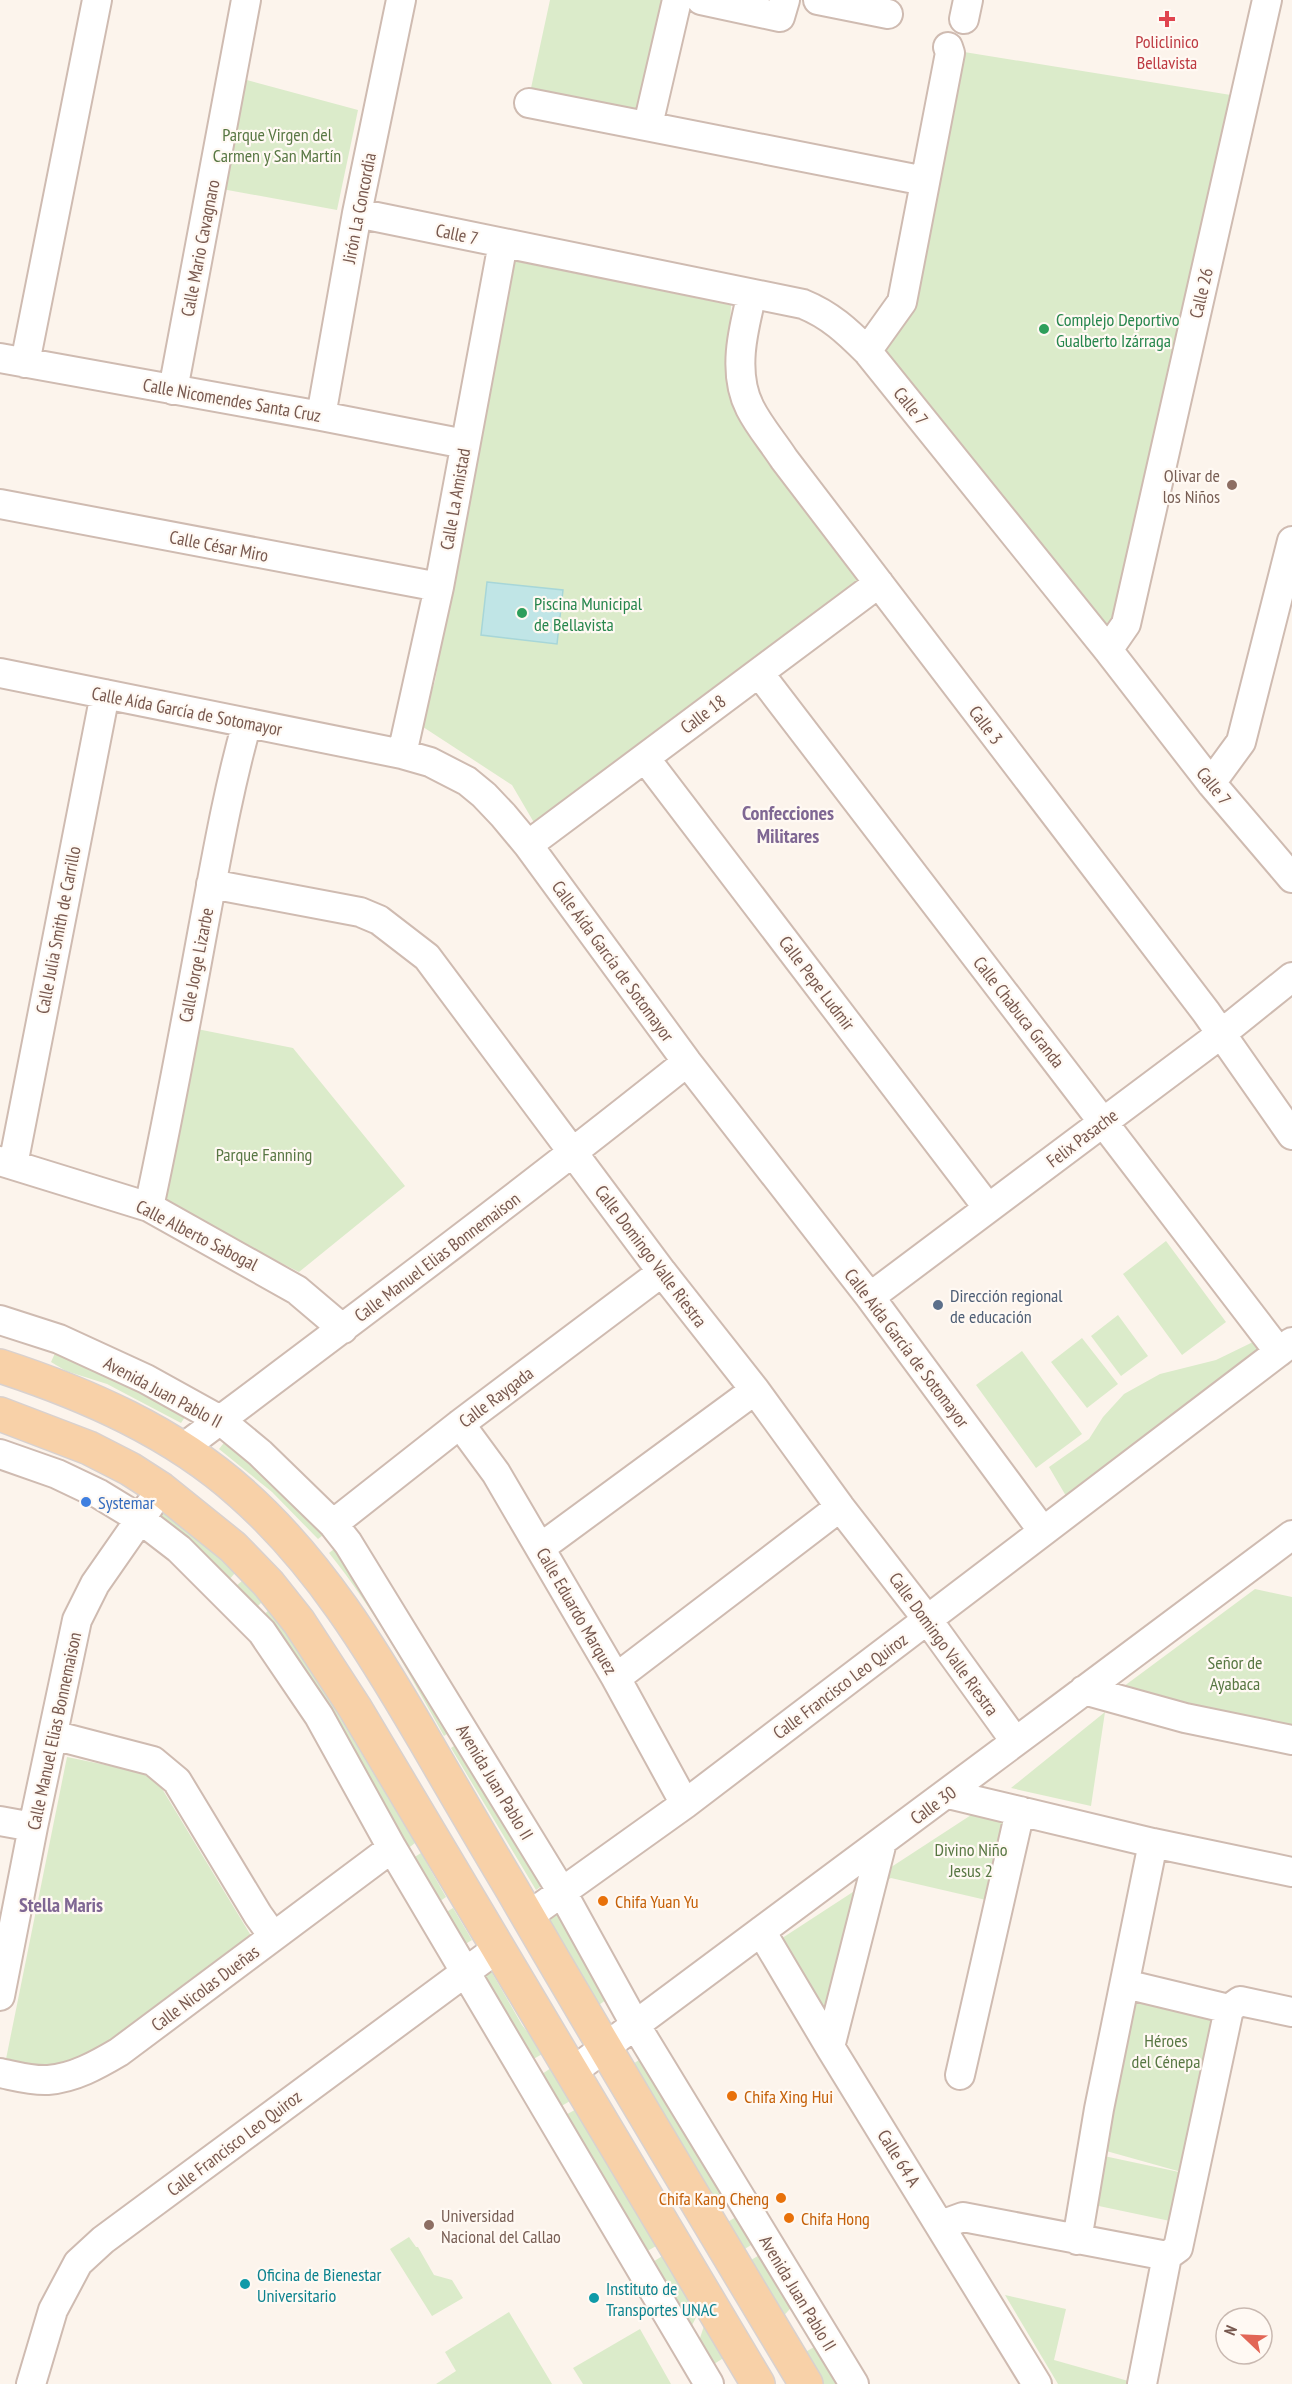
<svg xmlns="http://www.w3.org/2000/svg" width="1292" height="2384" viewBox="0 0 1292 2384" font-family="'PT Sans Narrow',sans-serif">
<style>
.green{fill:#dbebca}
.water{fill:#c0e5e6;stroke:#a7d6d8;stroke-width:1.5}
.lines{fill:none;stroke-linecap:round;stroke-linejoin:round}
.minor-casing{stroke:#cfbbb1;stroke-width:32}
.major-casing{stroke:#d9d1ce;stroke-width:36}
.minor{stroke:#fff;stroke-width:28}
.major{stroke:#f8d1a8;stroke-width:33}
.health-dot{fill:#e0444e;stroke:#fff9f3;stroke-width:2}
.leisure-dot{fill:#2e9e5b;stroke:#fff9f3;stroke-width:2}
.education-dot{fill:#8d6e63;stroke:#fff9f3;stroke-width:2}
.service-dot{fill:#5c6f8a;stroke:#fff9f3;stroke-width:2}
.shop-dot{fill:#3f7fe0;stroke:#fff9f3;stroke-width:2}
.food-dot{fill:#e8710a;stroke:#fff9f3;stroke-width:2}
.culture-dot{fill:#0f9aa8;stroke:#fff9f3;stroke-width:2}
.labels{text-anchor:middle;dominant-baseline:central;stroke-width:4.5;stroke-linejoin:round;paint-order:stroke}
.health-label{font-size:18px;fill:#be3a42;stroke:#fff9f3}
.park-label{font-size:18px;fill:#587743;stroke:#fff9f3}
.street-label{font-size:18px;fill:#78594f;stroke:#fff9f3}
.leisure-label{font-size:18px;fill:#27864d;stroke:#fff9f3;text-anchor:start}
.education-label{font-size:18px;fill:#785e54;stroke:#fff9f3;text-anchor:end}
.service-label{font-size:18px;fill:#4e5e75;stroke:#fff9f3;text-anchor:start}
.shop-label{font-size:18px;fill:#366cbe;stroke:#fff9f3;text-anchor:start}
.food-label{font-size:18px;fill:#c56008;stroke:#fff9f3;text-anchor:start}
.culture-label{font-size:18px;fill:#0d838f;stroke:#fff9f3;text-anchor:start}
.neighbourhood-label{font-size:20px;font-weight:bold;fill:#7f6793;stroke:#fff9f3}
</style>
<rect width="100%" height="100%" fill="#fcf4ec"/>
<path class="green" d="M 550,0 L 672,0 L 645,126 L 528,102 Z
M 958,51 L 1237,96 L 1130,598 L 1109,633 L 884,349 L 915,310 L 935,181 Z
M 232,76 L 358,110 L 337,210 L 211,187 Z
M 510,260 L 731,305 L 728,366 L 867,581 L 536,826 L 512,785 L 420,725 L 435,681 Z
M 197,1029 L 293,1048 L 405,1186 L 299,1272 L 163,1204 Z
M 1166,1241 L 1226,1322 L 1182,1355 L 1123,1274 Z
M 1118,1315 L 1148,1356 L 1121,1376 L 1091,1336 Z
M 1082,1338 L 1118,1384 L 1087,1408 L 1051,1362 Z
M 1253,1342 L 1263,1353 L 1066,1496 L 1049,1467 L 1089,1439 L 1103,1417 L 1124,1394 L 1160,1374 L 1216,1360 Z
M 56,1351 L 187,1414 L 181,1423 L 107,1384 L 66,1371 L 51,1362 Z
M 1022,1351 L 1082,1434 L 1036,1468 L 976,1385 Z
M 227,1439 L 327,1532 L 318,1539 L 272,1492 L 219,1449 Z
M 162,1509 L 206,1543 L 235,1573 L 228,1581 L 156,1518 Z
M 339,1545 L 455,1728 L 444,1736 C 408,1672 375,1610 329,1553 Z
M 243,1580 L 262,1602 L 254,1610 L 234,1588 Z
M 1255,1589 L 1292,1597 L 1292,1743 L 1108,1698 Z
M 269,1610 L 302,1654 L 415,1843 L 406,1850 L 260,1618 Z
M 1105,1712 L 1091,1806 L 1011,1788 Z
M 463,1740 L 546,1883 L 536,1890 L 451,1748 Z
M 67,1757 L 140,1772 L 158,1782 L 253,1939 L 123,2040 L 51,2069 L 5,2064 Z
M 988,1804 L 1018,1822 L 999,1903 L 891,1878 L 871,1889 L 833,2029 L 770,1946 Z
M 421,1853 L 446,1897 L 436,1904 L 410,1860 Z
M 562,1907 L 613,1995 L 596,2007 L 548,1917 Z
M 453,1908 L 472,1940 L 462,1946 L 443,1914 Z
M 491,1971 L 522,2025 L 544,2053 L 530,2061 L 480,1978 Z
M 1125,1984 L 1229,2009 L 1192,2175 L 1092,2147 Z
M 649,2054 L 735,2200 L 717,2211 L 631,2065 Z
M 554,2066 L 577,2097 L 558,2108 L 539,2076 Z
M 582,2106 L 663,2242 L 644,2253 L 562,2117 Z
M 1104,2156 L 1179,2172 L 1170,2221 L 1094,2205 Z
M 743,2213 L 759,2240 L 740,2252 L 724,2224 Z
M 409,2237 L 416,2247 L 418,2247 L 434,2275 L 452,2280 L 463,2298 L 432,2316 L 390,2249 Z
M 766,2251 L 796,2302 L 780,2320 L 746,2263 Z
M 669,2252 L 702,2306 L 690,2329 L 651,2263 Z
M 1005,2295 L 1066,2309 L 1054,2360 L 1139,2384 L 1058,2384 Z
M 509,2312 L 552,2384 L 436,2384 L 456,2371 L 445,2352 Z
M 705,2323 L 725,2357 L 711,2366 L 698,2344 Z
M 640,2329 L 671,2384 L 583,2384 L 573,2368 Z
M 821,2343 L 846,2384 L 819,2384 L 802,2354 Z"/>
<path class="water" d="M 487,582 L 563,590 L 557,644 L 481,635 Z"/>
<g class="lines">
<g class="minor-casing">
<path id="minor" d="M 701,0 L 780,17 L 785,0
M 818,0 L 888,14
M 964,19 L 968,0
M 529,103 L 925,181
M 648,125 L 677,0
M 357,213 L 803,304 C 830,315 847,331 867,351 L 1108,650 L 1211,783 L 1292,878
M 752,294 C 743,330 732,373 750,408 C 759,426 773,442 784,459 L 1206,1012 L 1292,1135
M 867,351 L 902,302 L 950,53 L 948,47
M 0,358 L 321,416 L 465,444
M 25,363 L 97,0
M 173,390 L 246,0
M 321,416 L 357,213 L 401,0
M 0,504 L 439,587
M 1108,650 L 1126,624 L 1267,0
M 0,673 L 402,754 L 430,762 L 467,781 L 484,795 L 503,815 L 528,845 L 687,1062 L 870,1297 L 1042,1530
M 759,673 L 1279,1352
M 402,754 L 439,587 L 503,243
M 645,758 L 988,1208
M 1211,783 L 1241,742 L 1292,541
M 528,845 L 879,583
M 211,884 L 360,912 L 379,920 L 427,957 L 662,1272 L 755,1390 L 840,1507 L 927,1619 L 1015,1741
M 0,1161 L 149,1207 L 297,1290 L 343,1329
M 13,1165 L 105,694
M 149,1207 C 169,1115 186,1022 203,929 C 216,860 228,790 247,723
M 870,1297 L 1221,1034 L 1292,977
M 0,1320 L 59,1339 L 146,1379 L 220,1420 L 260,1453 L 333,1524 L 348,1543 L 562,1892 L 636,2026 L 854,2384
M 460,1424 L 496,1473 L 616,1678 L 685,1804
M 183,1448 C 352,1321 522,1194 687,1062
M 0,1454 L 57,1474 L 99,1494 L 140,1519 L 179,1549 L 262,1632 L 319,1716 L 392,1848 L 709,2384
M 333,1524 L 460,1424 L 662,1272
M 540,1548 L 755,1390
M 616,1678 L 840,1507
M 1084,1690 L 1185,1718 L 1292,1740
M 53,1735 L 153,1761 L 177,1781 L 258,1915 L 273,1936
M 948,1794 L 1153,1843 L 1292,1872
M 0,1821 L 33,1827
M 527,1917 L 685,1804 L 1292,1342
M 761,1931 L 830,2047 L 1037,2384
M 1125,1984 L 1229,2009
M 0,1996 L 33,1827 L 77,1620 L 95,1584 L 150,1505
M 1229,2009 L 1240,2001 L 1292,2012
M 830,2047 L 882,1842
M 572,2072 C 813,1895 1052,1714 1292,1535
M 0,2073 C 15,2076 32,2081 48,2080 C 74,2078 97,2065 119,2052 L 392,1848
M 960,2075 L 1020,1811
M 941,2225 L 963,2217 L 1167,2256
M 1077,2240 L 1099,2109 L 1153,1843
M 1167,2256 L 1178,2248 L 1229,2009
M 31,2384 L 53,2310 L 78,2263 L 103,2240 L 498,1948
M 1142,2384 L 1167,2256"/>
</g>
<g class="major-casing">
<path id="major" d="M 0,1366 C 86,1394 173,1432 241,1493 C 319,1562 372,1650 424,1739 C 453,1789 482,1839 512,1889 C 608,2055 707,2219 806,2384
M 0,1414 L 89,1448 L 130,1469 L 161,1489 L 233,1547 L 268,1583 L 299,1622 L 355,1708 L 758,2384"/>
</g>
<use href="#minor" class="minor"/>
<use href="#major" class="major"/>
</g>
<path class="health-dot" d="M1164 10h6v6h6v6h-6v6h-6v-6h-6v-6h6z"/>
<g class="leisure-dot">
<circle cx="1044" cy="329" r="6"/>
<circle cx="522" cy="613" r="6"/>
</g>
<g class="education-dot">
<circle cx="1232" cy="485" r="6"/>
<circle cx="429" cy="2225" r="6"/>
</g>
<circle class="service-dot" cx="938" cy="1305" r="6"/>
<circle class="shop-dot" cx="86" cy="1502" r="6"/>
<g class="food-dot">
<circle cx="603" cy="1901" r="6"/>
<circle cx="732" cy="2096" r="6"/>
<circle cx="781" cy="2198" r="6"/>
<circle cx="789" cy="2218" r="6"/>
</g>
<g class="culture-dot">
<circle cx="245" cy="2284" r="6"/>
<circle cx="594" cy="2298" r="6"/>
</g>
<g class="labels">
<g class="health-label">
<text x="1167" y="41">Policlinico<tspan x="1167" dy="21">Bellavista</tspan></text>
</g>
<g class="park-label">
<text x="277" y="134">Parque Virgen del<tspan x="277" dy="21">Carmen y San Martín</tspan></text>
<text x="264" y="1154">Parque Fanning</text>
<text x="1235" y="1662">Señor de<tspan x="1235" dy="21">Ayabaca</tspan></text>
<text x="971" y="1849">Divino Niño<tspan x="971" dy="21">Jesus 2</tspan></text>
<text x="1166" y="2040">Héroes<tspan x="1166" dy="21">del Cénepa</tspan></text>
</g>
<g class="street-label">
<text transform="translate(359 208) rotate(-79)">Jirón La Concordia</text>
<text transform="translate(457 234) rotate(12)">Calle 7</text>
<text transform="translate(200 248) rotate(-79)">Calle Mario Cavagnaro</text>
<text transform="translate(1201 293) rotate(-77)">Calle 26</text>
<text transform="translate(232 400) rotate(10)">Calle Nicomendes Santa Cruz</text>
<text transform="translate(911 406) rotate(51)">Calle 7</text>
<text transform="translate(455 499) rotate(-80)">Calle La Amistad</text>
<text transform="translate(219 546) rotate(11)">Calle César Miro</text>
<text transform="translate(187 711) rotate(11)">Calle Aída García de Sotomayor</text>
<text transform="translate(703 714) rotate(-37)">Calle 18</text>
<text transform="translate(986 725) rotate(53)">Calle 3</text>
<text transform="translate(1214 786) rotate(51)">Calle 7</text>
<text transform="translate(58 930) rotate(-79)">Calle Julia Smith de Carrillo</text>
<text transform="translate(613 961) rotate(54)">Calle Aída García de Sotomayor</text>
<text transform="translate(196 965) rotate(-79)">Calle Jorge Lizarbe</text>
<text transform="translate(817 983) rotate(53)">Calle Pepe Ludmir</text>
<text transform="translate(1019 1012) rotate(52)">Calle Chabuca Granda</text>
<text transform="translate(1082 1138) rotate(-37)">Felix Pasache</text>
<text transform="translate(197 1235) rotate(27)">Calle Alberto Sabogal</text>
<text transform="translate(651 1256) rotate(53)">Calle Domingo Valle Riestra</text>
<text transform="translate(437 1257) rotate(-37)">Calle Manuel Elias Bonnemaison</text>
<text transform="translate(907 1348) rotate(53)">Calle Aída García de Sotomayor</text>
<text transform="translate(163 1392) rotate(28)">Avenida Juan Pablo II</text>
<text transform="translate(496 1397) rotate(-37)">Calle Raygada</text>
<text transform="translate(577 1611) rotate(60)">Calle Eduardo Marquez</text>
<text transform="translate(944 1644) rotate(54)">Calle Domingo Valle Riestra</text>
<text transform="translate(840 1686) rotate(-37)">Calle Francisco Leo Quiroz</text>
<text transform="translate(54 1731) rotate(-78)">Calle Manuel Elias Bonnemaison</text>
<text transform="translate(495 1782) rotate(59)">Avenida Juan Pablo II</text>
<text transform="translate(933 1805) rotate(-36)">Calle 30</text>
<text transform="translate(205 1988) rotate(-37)">Calle Nicolas Dueñas</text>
<text transform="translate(234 2143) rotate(-37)">Calle Francisco Leo Quiroz</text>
<text transform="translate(899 2158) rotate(58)">Calle 64 A</text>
<text transform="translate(798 2293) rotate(59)">Avenida Juan Pablo II</text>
</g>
<g class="leisure-label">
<text x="1056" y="319">Complejo Deportivo<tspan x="1056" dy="21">Gualberto Izárraga</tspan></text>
<text x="534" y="603">Piscina Municipal<tspan x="534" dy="21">de Bellavista</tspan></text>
</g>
<g class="education-label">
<text x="1220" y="475">Olivar de<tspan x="1220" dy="21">los Niños</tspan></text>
<text x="441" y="2215" text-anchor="start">Universidad<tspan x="441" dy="21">Nacional del Callao</tspan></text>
</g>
<g class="service-label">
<text x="950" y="1295">Dirección regional<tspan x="950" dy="21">de educación</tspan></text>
</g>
<g class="shop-label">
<text x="98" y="1502">Systemar</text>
</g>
<g class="food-label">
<text x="615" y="1901">Chifa Yuan Yu</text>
<text x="744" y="2096">Chifa Xing Hui</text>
<text x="769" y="2198" text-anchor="end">Chifa Kang Cheng</text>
<text x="801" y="2218">Chifa Hong</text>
</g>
<g class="culture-label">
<text x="257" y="2274">Oficina de Bienestar<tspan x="257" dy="21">Universitario</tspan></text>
<text x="606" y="2288">Instituto de<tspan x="606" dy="21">Transportes UNAC</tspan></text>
</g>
<g class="neighbourhood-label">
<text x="788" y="813">Confecciones<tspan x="788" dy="23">Militares</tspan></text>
<text x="61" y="1905">Stella Maris</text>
</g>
</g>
<g transform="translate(1244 2336) rotate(293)"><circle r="28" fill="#fff9f3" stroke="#c9b9b1" stroke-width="1.5"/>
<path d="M0-4.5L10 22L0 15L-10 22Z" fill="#e26656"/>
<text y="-9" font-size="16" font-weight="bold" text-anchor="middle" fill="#78594f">N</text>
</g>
</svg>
